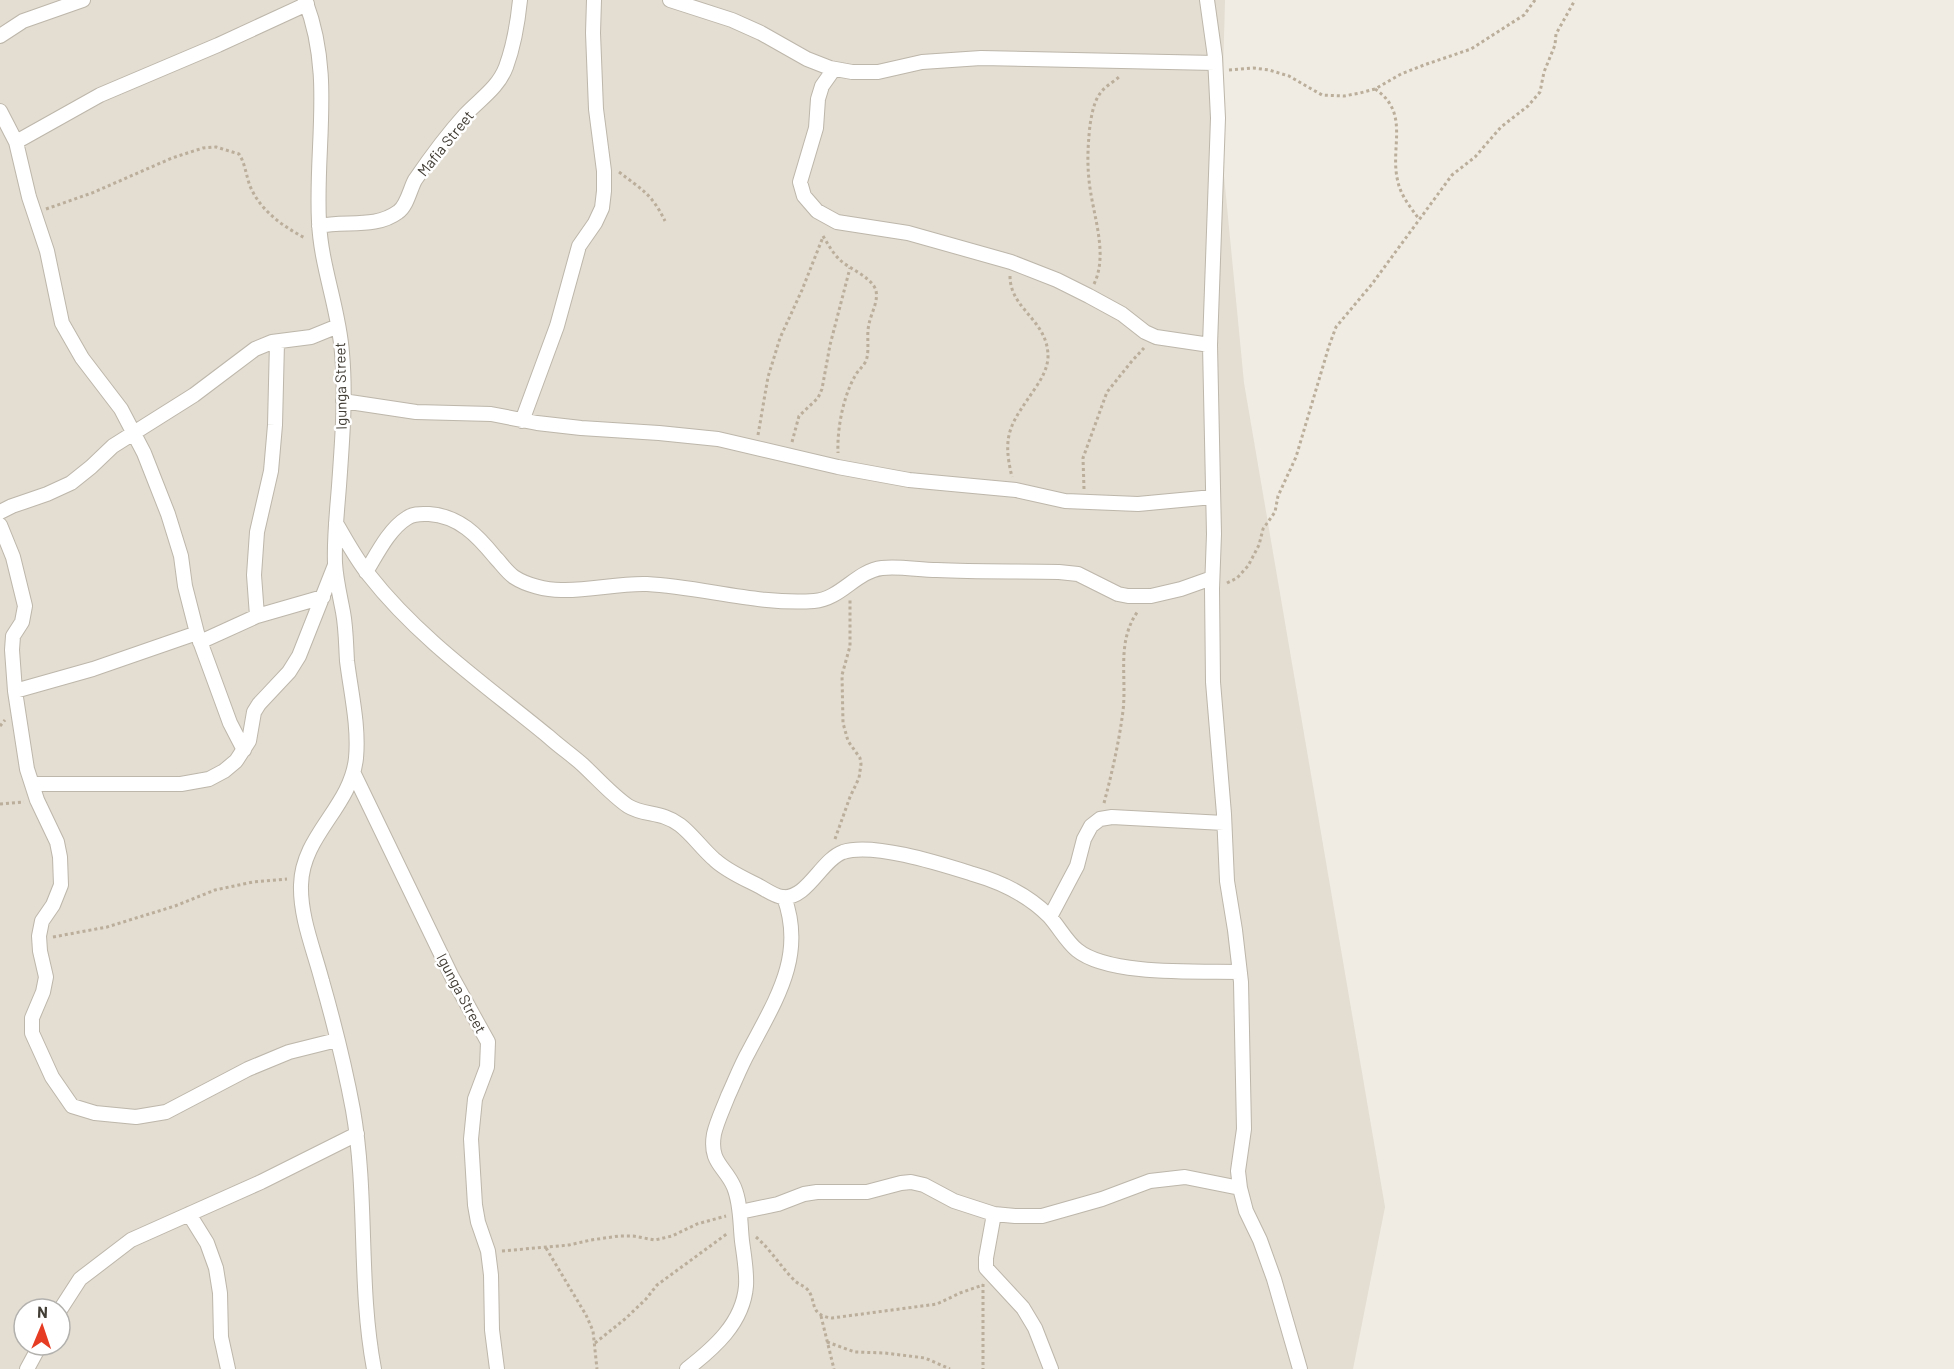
<svg xmlns="http://www.w3.org/2000/svg" width="1954" height="1369" viewBox="0 0 1954 1369" font-family="Barlow,sans-serif">
<style>
.residential{fill:#e3ddd2;fill-rule:evenodd}
.lines{fill:none;stroke-linecap:round;stroke-linejoin:round}
.minor-casing{stroke:#bdb6aa;stroke-width:16}
.path{stroke:#bbae9a;stroke-width:3;stroke-dasharray:3 3;stroke-linecap:butt}
.minor{stroke:#fff;stroke-width:14}
.labels{text-anchor:middle;dominant-baseline:central;stroke-width:5;stroke-linejoin:round;paint-order:stroke}
.street-label{font-size:15px;fill:#413c34;stroke:#fff}
</style>
<rect width="100%" height="100%" fill="#f0ece3"/>
<path class="residential" d="M 0,0 L 1225,0 L 1221,145 L 1244,383 L 1385,1207 L 1353,1369 L 0,1369 ZM 24,1309 L 60,1309 L 60,1345 L 24,1345 Z"/>
<g class="lines">
<g class="minor-casing">
<path id="minor" d="M 305,0 C 334,74 315,145 319,222 C 321,267 339,309 342,353 C 346,397 342,443 339,486 C 337,512 334,538 335,563 C 336,580 340,596 343,612 C 346,628 346,645 347,661 C 351,693 359,726 356,758 C 351,807 302,835 301,885 C 300,917 314,950 322,981 C 334,1023 345,1067 353,1110 C 368,1196 358,1284 374,1369
M 670,0 L 732,20 L 761,33 L 807,59 L 830,68 L 852,72 L 878,72 L 922,62 L 981,58 L 1215,63
M 1207,0 L 1215,57 L 1218,118 L 1210,345 L 1214,534 L 1212,589 L 1213,682 L 1224,814 L 1227,881 L 1235,930 L 1241,982 L 1244,1129 L 1238,1171 L 1240,1188 L 1246,1211 L 1260,1240 L 1274,1279 L 1300,1369
M 0,36 L 23,21 L 83,0
M 834,69 L 822,86 L 818,99 L 816,128 L 800,182 L 804,196 L 817,211 L 837,222 L 908,233 L 1011,262 L 1057,280 L 1089,296 L 1122,314 L 1145,332 L 1156,337 L 1210,345
M 0,111 L 16,142 L 29,197 L 47,251 L 62,323 L 82,358 L 121,409 L 144,453 L 168,514 L 181,556 L 185,586 L 197,633 L 230,723 L 244,750
M 16,142 L 100,95 L 218,45 L 307,4
M 319,226 C 345,220 375,229 398,212 C 407,206 410,189 415,180 C 430,158 447,135 465,115 C 480,99 498,88 506,67 C 513,48 518,20 520,0
M 343,401 L 416,412 L 491,414 L 537,423 L 581,428 L 659,433 L 718,439 L 838,467 L 909,480 L 1016,490 L 1065,501 L 1138,504 L 1213,497
M 522,421 L 557,326 L 579,246 L 595,223 L 602,208 L 604,191 L 604,171 L 596,109 L 593,33 L 594,0
M 0,512 L 12,506 L 47,494 L 71,483 L 91,467 L 113,446 L 194,395 L 255,349 L 272,342 L 311,337 L 338,326
M 336,523 C 346,540 356,559 369,575 C 419,639 487,686 549,737 C 560,747 572,755 583,765 C 598,779 612,795 628,806 C 644,816 662,811 680,825 C 693,835 702,849 715,860 C 727,871 743,878 757,885 C 765,889 774,896 782,897 C 807,900 821,860 843,852 C 873,842 941,864 973,874 C 1001,882 1028,895 1049,916 C 1059,927 1066,941 1077,950 C 1109,976 1199,971 1240,972
M 0,525 L 13,557 L 25,606 L 22,622 L 13,636 L 12,650 L 15,691 L 27,769 L 37,800 L 57,842 L 60,857 L 61,885 L 53,905 L 42,921 L 39,936 L 40,951 L 46,977 L 43,992 L 32,1018 L 32,1033 L 52,1077 L 72,1106 L 95,1113 L 136,1117 L 166,1112 L 248,1069 L 289,1052 L 337,1040
M 366,572 C 377,554 389,529 407,518 C 414,513 421,514 429,514 C 459,516 477,535 495,557 C 501,563 506,571 514,577 C 526,585 546,590 561,590 C 590,591 618,583 647,584 C 703,587 758,605 814,601 C 841,599 856,571 882,568 C 900,566 919,570 937,570 C 978,572 1019,571 1059,572 L 1078,574 L 1118,594 L 1128,596 L 1151,596 L 1181,589 L 1212,578
M 257,616 L 254,575 L 257,532 L 271,471 L 275,425 L 277,342
M 200,642 L 257,616 L 323,597
M 15,691 L 93,669 L 197,633
M 354,774 L 452,977 L 488,1042 L 487,1067 L 475,1099 L 471,1139 L 475,1205 L 478,1222 L 488,1251 L 491,1275 L 492,1330 L 497,1369
M 32,784 L 181,784 L 209,779 L 224,771 L 236,761 L 249,741 L 254,712 L 259,704 L 289,672 L 299,656 L 335,565
M 1050,917 L 1077,866 L 1084,839 L 1091,826 L 1100,819 L 1112,817 L 1224,823
M 740,1212 L 778,1204 L 804,1194 L 817,1192 L 867,1192 L 901,1183 L 911,1182 L 924,1185 L 954,1201 L 994,1214 L 1015,1216 L 1042,1216 L 1102,1199 L 1150,1181 L 1185,1177 L 1240,1188
M 189,1214 L 207,1243 L 216,1268 L 220,1293 L 221,1337 L 228,1369
M 994,1214 L 986,1258 L 986,1268 L 1023,1308 L 1035,1328 L 1051,1369
M 60,1310 L 80,1279 L 131,1240 L 261,1182 L 357,1134
M 27,1369 L 40,1345
M 687,1369 C 714,1348 743,1323 746,1286 C 747,1272 744,1256 742,1241 C 740,1223 741,1204 734,1187 C 725,1166 709,1163 714,1134 C 717,1121 723,1109 728,1096 C 735,1081 741,1065 749,1051 C 775,1001 806,956 784,897"/>
</g>
<path class="path" d="M 1229,70 L 1253,68 L 1269,70 L 1289,76 L 1322,95 L 1344,96 L 1360,93 L 1375,89 L 1401,74 L 1424,65 L 1471,49 L 1524,15 L 1535,0
M 1375,89 C 1411,113 1389,148 1398,182 C 1401,196 1411,208 1419,219
M 619,172 C 641,189 652,194 665,221
M 46,209 L 92,193 L 172,158 L 203,148 L 216,147 L 239,154 C 245,163 246,175 250,186 C 260,210 282,226 305,238
M 823,236 C 828,244 832,252 839,259 C 849,269 868,275 875,288 C 880,299 871,313 869,324 C 866,336 870,350 866,361 C 863,367 858,370 855,376 C 843,397 837,429 838,453
M 1010,276 C 1010,310 1049,320 1048,358 C 1047,369 1042,378 1036,387 C 1012,423 1001,432 1012,477
M 1094,284 C 1109,253 1092,213 1089,180 C 1087,161 1088,144 1090,125 C 1092,113 1094,100 1102,91 C 1107,85 1115,81 1120,76
M 758,435 L 768,377 L 780,338 L 802,290 L 823,237
M 792,442 L 799,416 L 818,398 L 822,389 L 830,345 L 850,268
M 1084,489 L 1083,458 L 1107,392 L 1132,361 L 1144,348
M 1227,583 L 1237,578 L 1248,566 L 1259,545 L 1263,529 L 1275,512 L 1278,496 L 1296,457 L 1329,346 L 1336,327 L 1372,284 L 1452,175 L 1475,157 L 1501,127 L 1528,106 L 1540,92 L 1544,72 L 1555,45 L 1556,34 L 1575,0
M 0,726 L 5,720
M 1104,803 C 1112,773 1119,742 1123,711 C 1127,676 1116,642 1138,611
M 0,804 L 24,802
M 835,839 L 850,797 L 859,778 L 861,764 L 860,758 L 848,741 L 843,723 L 842,675 L 850,646 L 850,600
M 53,937 L 107,927 L 175,906 L 215,890 L 253,882 L 287,879
M 756,1237 C 771,1250 781,1267 794,1280 C 798,1284 802,1285 806,1288 C 818,1299 807,1315 832,1318 L 937,1304 L 960,1293 L 983,1285
M 546,1248 L 586,1315 L 593,1331 L 597,1369
M 502,1251 L 569,1245 L 591,1240 L 619,1236 L 633,1236 L 655,1240 L 672,1236 L 697,1224 L 726,1216
M 983,1284 L 983,1369
M 821,1316 L 834,1369
M 827,1342 L 855,1352 L 885,1353 L 925,1358 L 950,1369
M 595,1343 L 625,1319 L 646,1299 L 657,1285 L 728,1233"/>
<use href="#minor" class="minor"/>
</g>
<g class="labels">
<g class="street-label">
<text transform="translate(445 143) rotate(-51)">Mafia Street</text>
<text transform="translate(340 386) rotate(-91)">Igunga Street</text>
<text transform="translate(462 993) rotate(62)">Igunga Street</text>
</g>
</g>
<g transform="translate(42 1327) rotate(2)"><circle r="28" fill="#ffffff" stroke="#b3b1ae" stroke-width="1.5"/>
<path d="M0-4.5L10 22L0 15L-10 22Z" fill="#e63c24"/>
<text y="-9" font-size="16" font-weight="bold" text-anchor="middle" fill="#413c34">N</text>
</g>
</svg>
